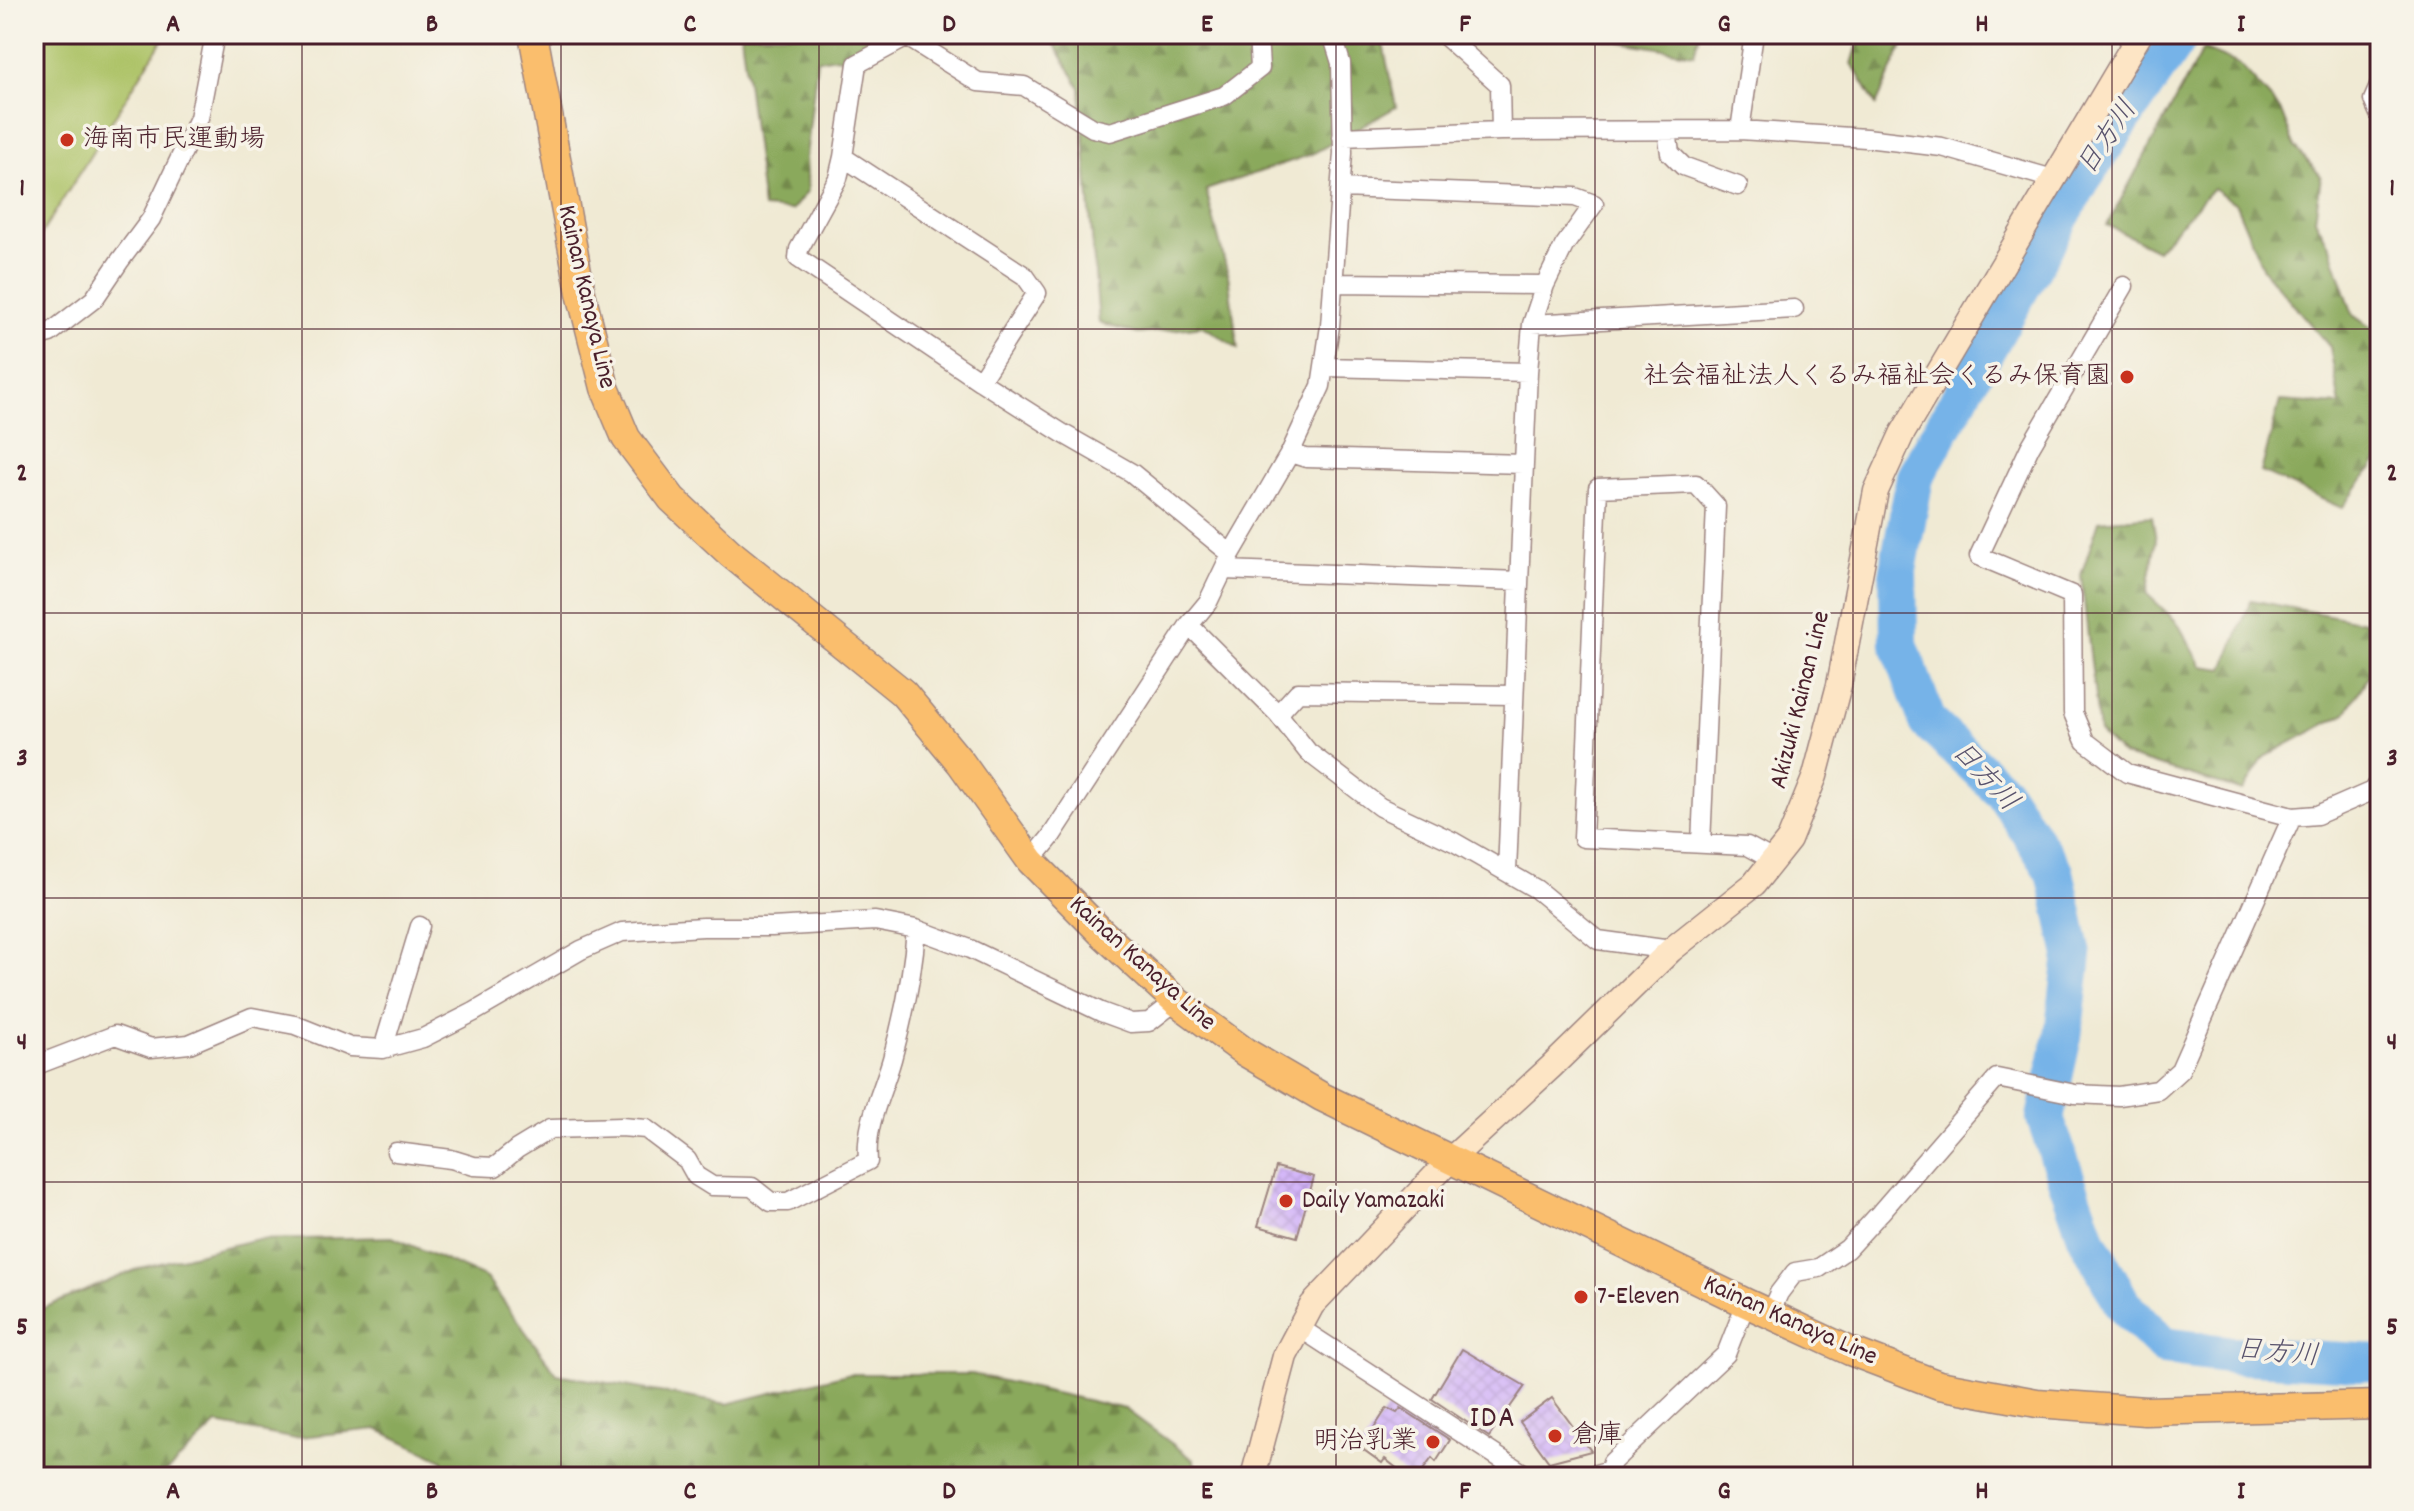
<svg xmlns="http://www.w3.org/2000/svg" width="2414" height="1511" viewBox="0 0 2414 1511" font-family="Dekko,'Klee One',sans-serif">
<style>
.grass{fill:#adc367;stroke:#7c7149;stroke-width:2}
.forest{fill:url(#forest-firs);stroke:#6a6444;stroke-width:2}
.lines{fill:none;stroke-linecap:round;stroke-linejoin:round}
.river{stroke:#76b3e8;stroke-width:38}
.building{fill:url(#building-cross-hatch)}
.minor-casing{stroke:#9d8480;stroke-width:21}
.secondary-casing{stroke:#9d8480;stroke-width:27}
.primary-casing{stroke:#9d8480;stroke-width:31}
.minor{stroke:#fff;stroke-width:18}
.secondary{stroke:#fde5c5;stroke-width:24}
.primary{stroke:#fabe6d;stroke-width:28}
.grid{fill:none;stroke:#4a1f2b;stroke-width:2;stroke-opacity:0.55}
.poi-dot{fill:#c8321e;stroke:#f7f3e8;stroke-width:3}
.labels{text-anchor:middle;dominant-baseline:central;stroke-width:7;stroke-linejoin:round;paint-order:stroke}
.poi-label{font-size:26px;fill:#4a1f2b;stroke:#f7f3e8;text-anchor:start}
.street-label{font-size:26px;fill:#4a1f2b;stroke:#f7f3e8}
.water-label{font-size:28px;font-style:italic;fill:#59536d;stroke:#f7f3e8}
.quarter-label{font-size:30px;letter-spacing:2px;fill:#4a1f2b;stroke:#f7f3e8}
.neatline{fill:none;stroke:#4a1f2b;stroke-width:3}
.grid-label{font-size:26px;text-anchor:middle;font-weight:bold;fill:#4a1f2b}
</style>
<defs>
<pattern id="forest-firs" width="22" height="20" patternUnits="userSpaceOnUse" patternTransform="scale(2)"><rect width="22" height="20" fill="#8aa95c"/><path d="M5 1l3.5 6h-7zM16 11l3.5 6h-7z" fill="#73894c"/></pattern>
<pattern id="building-cross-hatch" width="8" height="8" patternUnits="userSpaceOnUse" patternTransform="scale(2)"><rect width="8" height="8" fill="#d0b0fa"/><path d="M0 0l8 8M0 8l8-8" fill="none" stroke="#b497d6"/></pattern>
</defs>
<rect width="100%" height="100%" fill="#f7f3e8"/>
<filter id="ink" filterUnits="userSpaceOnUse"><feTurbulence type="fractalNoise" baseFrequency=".0125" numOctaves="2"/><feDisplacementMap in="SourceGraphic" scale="16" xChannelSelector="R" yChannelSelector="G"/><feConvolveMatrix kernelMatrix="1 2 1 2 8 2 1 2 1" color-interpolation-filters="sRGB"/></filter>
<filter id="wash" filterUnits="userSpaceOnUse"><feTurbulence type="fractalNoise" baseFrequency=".006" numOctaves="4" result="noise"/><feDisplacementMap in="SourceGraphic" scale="32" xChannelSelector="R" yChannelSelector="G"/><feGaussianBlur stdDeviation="1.8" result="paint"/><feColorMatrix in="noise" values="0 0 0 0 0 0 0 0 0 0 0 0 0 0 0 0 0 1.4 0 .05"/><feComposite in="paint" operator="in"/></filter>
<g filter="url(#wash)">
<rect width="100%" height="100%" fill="#f0ead4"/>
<path class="grass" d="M 34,34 L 166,34 L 34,246 Z"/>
<path class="forest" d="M 741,34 L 898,34 L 857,64 L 837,57 L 817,60 L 806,157 L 808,191 L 792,210 L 763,208 Z
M 1049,34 L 1381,34 L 1396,107 L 1312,154 L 1206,190 L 1228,275 L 1238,348 L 1203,326 L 1138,334 L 1099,323 L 1080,88 Z
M 1590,34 L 1699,34 L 1694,54 L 1593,37 Z
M 1861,34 L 1908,34 L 1876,105 L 1852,64 Z
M 2203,49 L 2239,64 L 2280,109 L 2295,147 L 2321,176 L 2315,219 L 2331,249 L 2353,315 L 2380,334 L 2380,457 L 2342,508 L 2261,472 L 2280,401 L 2340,405 L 2330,347 L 2263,269 L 2236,204 L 2213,188 L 2157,250 L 2107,225 Z
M 2152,516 L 2156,540 L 2147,594 L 2177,622 L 2202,666 L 2224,669 L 2251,600 L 2380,625 L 2380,657 L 2346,713 L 2264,757 L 2243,791 L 2122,755 L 2099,732 L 2081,575 L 2099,521 Z
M 392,1237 L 486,1278 L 557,1374 L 727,1404 L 847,1374 L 972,1374 L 1125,1409 L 1194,1460 L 1196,1477 L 442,1477 L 443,1460 L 377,1429 L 291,1438 L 217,1424 L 161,1477 L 34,1477 L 34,1312 L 140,1268 L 253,1240 Z"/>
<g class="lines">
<path class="river" d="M 2181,34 L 2082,179 L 1915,477 L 1898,570 L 1899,644 L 1928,722 L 2003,792 L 2055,872 L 2073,955 L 2063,1036 L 2045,1118 L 2086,1236 L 2123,1305 L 2164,1346 L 2233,1355 L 2380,1363"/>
</g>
<g id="blocks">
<path class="building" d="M 1276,1167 L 1314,1177 L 1297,1237 L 1258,1226 Z
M 1462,1349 L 1525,1386 L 1489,1437 L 1432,1399 Z
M 1552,1398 L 1591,1451 L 1549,1462 L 1520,1422 Z
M 1387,1408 L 1397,1413 L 1401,1408 L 1450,1440 L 1436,1462 L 1432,1458 L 1418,1477 L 1408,1477 L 1385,1459 L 1382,1463 L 1361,1448 Z"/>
</g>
</g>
<g filter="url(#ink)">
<use href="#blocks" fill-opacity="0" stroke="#9d8480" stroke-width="2"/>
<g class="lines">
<g class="minor-casing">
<path id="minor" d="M 1443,34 L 1500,85 L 1501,131
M 2380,84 L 2373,100 L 2380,116
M 1740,130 L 1754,34
M 1667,131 L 1670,153 L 1683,166 L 1738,186
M 1342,137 L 1501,131 L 1740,130 L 1866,138 L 1942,147 L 2053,179
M 843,157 L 838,178 L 799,249 L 798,258 L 980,381
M 1334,283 L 1545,285 L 1564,246 L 1594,204 L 1575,197 L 1342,188
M 2124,286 L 2030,447 L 1979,556 L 2072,595 L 2073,713 L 2085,741 L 2127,773 L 2292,817
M 1532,324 L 1794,309
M 34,337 L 50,333 L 94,299 L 119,262 L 151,219 L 199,118 L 215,34
M 1324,367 L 1528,372 L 1532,324 L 1545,285
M 1290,453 L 1306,458 L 1524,464 L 1528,372
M 1231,554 L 1132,473 L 1062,433 L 980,381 L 1037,293 L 1025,276 L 843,157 L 857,64 L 907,37 L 978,82 L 1024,86 L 1093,128 L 1110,132 L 1224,96 L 1260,68 L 1258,34
M 1224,570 L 1519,581
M 1189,625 L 1278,714 L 1308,752 L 1380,807 L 1454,842 L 1536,889 L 1598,940 L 1671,950
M 1278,714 L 1298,692 L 1514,695
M 1701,844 L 1716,506 L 1696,484 L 1598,488 L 1583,838 L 1747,846 L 1773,860
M 1031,861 L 1050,838 L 1189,625 L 1208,602 L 1231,554 L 1290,453 L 1321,386 L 1330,326 L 1343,153 L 1341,63 L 1332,34
M 1507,872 L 1524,464
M 383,1049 L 420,926
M 34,1066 L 115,1035 L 151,1048 L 189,1044 L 252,1017 L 295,1025 L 350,1047 L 383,1049 L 423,1038 L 474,1012 L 581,950 L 622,932 L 703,927 L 772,927 L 875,921 L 916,929 L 970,949 L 1101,1012 L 1131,1023 L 1149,1022 L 1176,1001
M 396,1152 L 451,1159 L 474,1166 L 495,1167 L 517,1149 L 550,1129 L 621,1127 L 646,1129 L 687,1160 L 696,1176 L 712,1186 L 752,1187 L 771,1202 L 788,1202 L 868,1161 C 865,1123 882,1094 892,1059 C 904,1016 913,973 916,929
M 1770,1313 L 1779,1293 L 1795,1272 L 1819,1268 L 1847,1249 L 1880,1213 L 1997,1078 L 2075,1094 L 2119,1096 L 2158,1090 L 2180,1070 L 2292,817 L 2317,815 L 2372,791 L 2380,780
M 1300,1328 L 1529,1477
M 1585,1477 L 1610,1470
M 1611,1477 L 1608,1475 L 1612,1462 L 1726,1354 L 1746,1303"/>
</g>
<g class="secondary-casing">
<path id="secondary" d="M 1253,1477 L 1285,1356 L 1312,1305 L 1451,1159 L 1551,1067 L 1671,950 L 1754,884 L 1789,840 L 1815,776 L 1839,685 L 1876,491 L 1902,434 L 2140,34"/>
</g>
<g class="primary-casing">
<path id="primary" d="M 533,34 L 581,293 L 605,388 L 626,438 L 672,499 L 730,553 L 903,693 L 961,763 L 1031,861 L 1101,932 L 1176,1001 L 1245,1052 L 1322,1097 L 1746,1303 L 1850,1351 L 1939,1385 L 2037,1403 L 2145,1411 L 2380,1405"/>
</g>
<use href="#minor" class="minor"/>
<use href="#secondary" class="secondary"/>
<use href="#primary" class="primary"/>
</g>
</g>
<path class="grid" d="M 302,34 L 302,1477M 561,34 L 561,1477M 819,34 L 819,1477M 1078,34 L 1078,1477M 1336,34 L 1336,1477M 1595,34 L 1595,1477M 1853,34 L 1853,1477M 2112,34 L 2112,1477M 34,329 L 2380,329M 34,613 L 2380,613M 34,898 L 2380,898M 34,1182 L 2380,1182"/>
<g class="poi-dot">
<circle cx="67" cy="140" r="8"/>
<circle cx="2127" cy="377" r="8"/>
<circle cx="1286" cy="1201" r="8"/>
<circle cx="1581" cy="1297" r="8"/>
<circle cx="1555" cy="1436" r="8"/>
<circle cx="1433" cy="1442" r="8"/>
</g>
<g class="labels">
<g class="poi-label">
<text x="83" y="140">海南市民運動場</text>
<text x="2111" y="377" text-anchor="end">社会福祉法人くるみ福祉会くるみ保育園</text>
<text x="1302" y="1201">Daily Yamazaki</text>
<text x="1597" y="1297">7-Eleven</text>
<text x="1571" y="1436">倉庫</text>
<text x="1417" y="1442" text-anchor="end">明治乳業</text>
</g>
<g class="street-label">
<text transform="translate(586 297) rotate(77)">Kainan Kanaya Line</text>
<text transform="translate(1801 700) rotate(-76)">Akizuki Kainan Line</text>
<text transform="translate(1142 964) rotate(42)">Kainan Kanaya Line</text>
<text transform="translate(1790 1321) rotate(24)">Kainan Kanaya Line</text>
</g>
<g class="water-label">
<text transform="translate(2109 139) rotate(-56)">日方川</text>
<text transform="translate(1983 778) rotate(47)">日方川</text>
<text transform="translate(2277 1355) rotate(5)">日方川</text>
</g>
<g class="quarter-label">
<text x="1493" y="1420">IDA</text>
</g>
</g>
<rect width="2414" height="1511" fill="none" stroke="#f7f3e8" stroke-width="88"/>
<rect x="44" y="44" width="2326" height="1423" class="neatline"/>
<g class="grid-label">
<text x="173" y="31">A</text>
<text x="432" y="31">B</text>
<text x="690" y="31">C</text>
<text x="949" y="31">D</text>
<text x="1207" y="31">E</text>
<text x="1465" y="31">F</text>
<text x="1724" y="31">G</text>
<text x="1982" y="31">H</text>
<text x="2241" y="31">I</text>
<text x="22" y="195">1</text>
<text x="2392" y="195">1</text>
<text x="22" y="480">2</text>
<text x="2392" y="480">2</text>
<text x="22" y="765">3</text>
<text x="2392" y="765">3</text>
<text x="22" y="1049">4</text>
<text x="2392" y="1049">4</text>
<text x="22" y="1334">5</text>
<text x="2392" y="1334">5</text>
<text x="173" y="1498">A</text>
<text x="432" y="1498">B</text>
<text x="690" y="1498">C</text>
<text x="949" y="1498">D</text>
<text x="1207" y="1498">E</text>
<text x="1465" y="1498">F</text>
<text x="1724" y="1498">G</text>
<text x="1982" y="1498">H</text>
<text x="2241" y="1498">I</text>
</g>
</svg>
